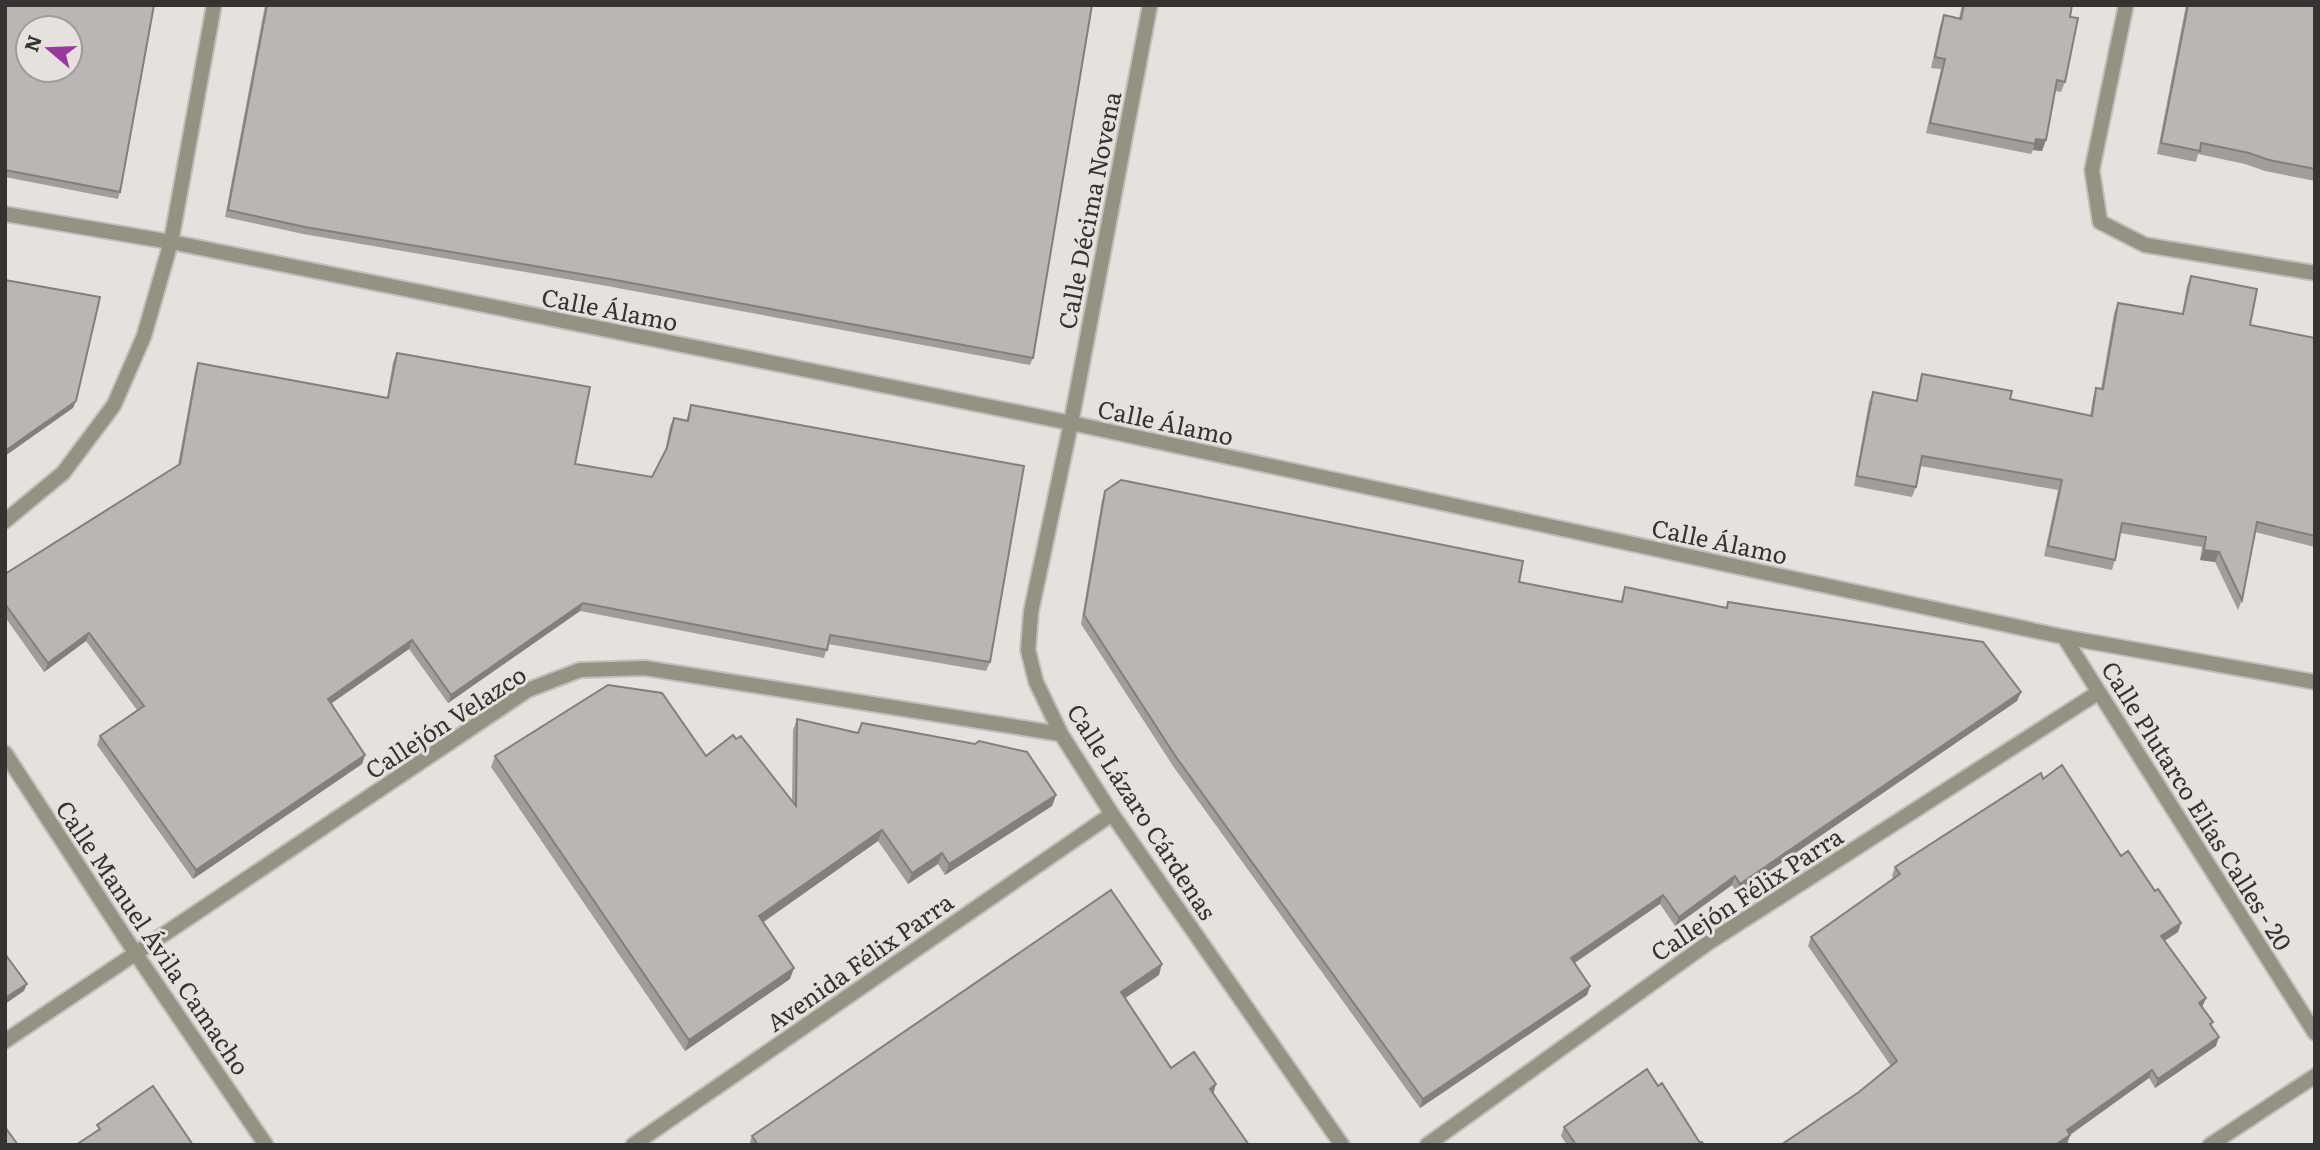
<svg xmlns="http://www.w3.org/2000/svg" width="2320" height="1150" viewBox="0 0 2320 1150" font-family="Literata,serif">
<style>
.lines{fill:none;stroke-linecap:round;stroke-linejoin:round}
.minor-casing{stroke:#c2bebb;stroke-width:18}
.tertiary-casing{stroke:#c2bebb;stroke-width:18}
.minor{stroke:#959284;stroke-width:14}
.tertiary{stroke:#959284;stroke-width:14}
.wall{fill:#a19d9a}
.shaded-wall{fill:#837f7d}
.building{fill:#bbb6b3;stroke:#837f7d;stroke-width:2;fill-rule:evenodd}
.labels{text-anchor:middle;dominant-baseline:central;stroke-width:6;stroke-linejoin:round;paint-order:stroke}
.street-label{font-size:24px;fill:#353332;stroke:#e5e1dd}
</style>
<rect width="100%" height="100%" fill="#e5e1dd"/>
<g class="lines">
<g class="minor-casing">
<path id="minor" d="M 1150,5 L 1071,423 L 1031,612 L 1028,650 L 1036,682 L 1061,734 L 1112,814 L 1342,1145
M 2126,5 L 2092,170 L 2100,222 L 2145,245 L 2315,273
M 2064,637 L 2315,1033
M 5,753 L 136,954 L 266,1145
M 5,1041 L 528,690 L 580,670 L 645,668 L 1061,734
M 633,1145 L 1112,814
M 1427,1145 L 1708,943 L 2099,692"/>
</g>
<g class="tertiary-casing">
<path id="tertiary" d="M 5,214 L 171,242 L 1071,423 L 2064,637 L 2315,682
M 5,521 L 63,473 L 114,405 L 144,336 L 171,242 L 214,5
M 2210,1145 L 2315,1076"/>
</g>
<use href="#minor" class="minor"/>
<use href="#tertiary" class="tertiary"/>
</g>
<path class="wall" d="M 5,5 L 120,192 L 118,199 L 5,177 Z
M 265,5 L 1092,5 L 1033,358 L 1030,365 L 607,286 L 303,234 L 225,217 Z
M 1962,5 L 2072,5 L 2070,17 L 2065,82 L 2061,92 L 2055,91 L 2046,140 L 2042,151 L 2033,150 L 2031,154 L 1926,133 L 1941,69 L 1931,68 L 1940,26 L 1944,15 L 1959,18 Z
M 2186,5 L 2315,5 L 2315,181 L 2265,171 L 2245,164 L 2198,154 L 2196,162 L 2157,154 Z
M 2191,276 L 2250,325 L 2315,338 L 2315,547 L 2255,532 L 2242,600 L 2238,610 L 2215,562 L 2200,560 L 2202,547 L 2120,533 L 2115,560 L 2112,570 L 2044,556 L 2058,490 L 1920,466 L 1916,487 L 1912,497 L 1854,486 L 1869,402 L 1873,392 L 1916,401 L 1919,384 L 1922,374 L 2010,399 L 2090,416 L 2093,398 L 2096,388 L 2101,389 L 2114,313 L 2118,303 L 2182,314 L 2187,286 Z
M 397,353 L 575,464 L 652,477 L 665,452 L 670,426 L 674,418 L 686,421 L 691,405 L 990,662 L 986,671 L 828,644 L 824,658 L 580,611 L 448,703 L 409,649 L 331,703 L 365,755 L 362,764 L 193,879 L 97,745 L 100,736 L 137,710 L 86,641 L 44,672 L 5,617 L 5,574 L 178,465 L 195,372 L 198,363 L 387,398 L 393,362 Z
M 1105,491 L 1519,582 L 1621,601 L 1625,587 L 1726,608 L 1728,602 L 2021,692 L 2017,701 L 1737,893 L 1732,885 L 1675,926 L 1660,904 L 1575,963 L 1590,986 L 1587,995 L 1420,1108 L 1173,766 L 1081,624 L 1102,500 Z
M 797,719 L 1056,795 L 1052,806 L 945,875 L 938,864 L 908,884 L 878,841 L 763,922 L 790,979 L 685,1051 L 491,767 L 495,756 L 706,756 L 792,801 L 793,730 Z
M 2043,779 L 2155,891 L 2181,923 L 2178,932 L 2164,941 L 2206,998 L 2202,1007 L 2213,1022 L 2211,1026 L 2216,1046 L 2155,1088 L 2149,1078 L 2070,1135 L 2067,1144 L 1859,1092 L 1891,1066 L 1808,946 L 1811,937 L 1894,879 L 1892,876 L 1895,867 Z
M 1159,975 L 1125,998 L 1171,1068 L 1213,1093 L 1249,1145 L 749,1145 L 752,1136 Z
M 1658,1086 L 1700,1143 L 1704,1145 L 1567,1145 L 1561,1136 L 1564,1127 Z"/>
<path class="shaded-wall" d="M 2036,139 L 2046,140 L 2042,151 L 2033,150 Z
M 76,401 L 73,408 L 5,456 L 5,451 Z
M 2204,550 L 2219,552 L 2215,562 L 2200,560 Z
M 583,603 L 580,611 L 448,703 L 451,695 Z
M 89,633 L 86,641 L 44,672 L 48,663 Z
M 412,640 L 409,649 L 325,708 L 328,699 Z
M 2021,692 L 2017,701 L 1737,893 L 1740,884 Z
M 365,755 L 362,764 L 193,879 L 196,870 Z
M 1056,795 L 1052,806 L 945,875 L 949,864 Z
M 882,830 L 878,841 L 755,928 L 759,916 Z
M 942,853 L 938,864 L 908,884 L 912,873 Z
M 1735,876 L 1732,885 L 1675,926 L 1679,917 Z
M 1663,895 L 1660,904 L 1568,967 L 1571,958 Z
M 2181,923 L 2178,932 L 2158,945 L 2161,936 Z
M 1162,964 L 1159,975 L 1118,1003 L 1121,992 Z
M 794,968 L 790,979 L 685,1051 L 689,1040 Z
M 27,984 L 24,991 L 5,1004 L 5,998 Z
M 1590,986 L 1587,995 L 1420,1108 L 1423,1099 Z
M 2206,998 L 2202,1007 L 2199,1003 Z
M 2219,1037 L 2216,1046 L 2155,1088 L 2158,1079 Z
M 2152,1070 L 2149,1078 L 2064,1139 L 2067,1130 Z
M 1216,1084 L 1213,1095 L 1210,1089 Z
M 2070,1135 L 2067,1144 L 2055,1145 Z"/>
<path class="building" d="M 5,5 L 154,5 L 120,192 L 5,170 ZM 28,28 L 70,28 L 70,70 L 28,70 Z
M 267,5 L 1092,5 L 1033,358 L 610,279 L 305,227 L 228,210 Z
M 1964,5 L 2072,5 L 2070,17 L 2078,18 L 2065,82 L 2057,80 L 2046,140 L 2036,139 L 2035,144 L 1930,123 L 1945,59 L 1935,57 L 1944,15 L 1961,19 Z
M 2188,5 L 2315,5 L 2315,169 L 2269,160 L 2249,153 L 2201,143 L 2200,151 L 2161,143 Z
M 2191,276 L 2257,289 L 2250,325 L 2315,338 L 2315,536 L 2257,522 L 2242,600 L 2219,552 L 2204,550 L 2206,537 L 2122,523 L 2115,560 L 2048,546 L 2062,480 L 1922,456 L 1916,487 L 1857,476 L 1873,392 L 1917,401 L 1922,374 L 2012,391 L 2010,399 L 2092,416 L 2096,388 L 2103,389 L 2118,303 L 2183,314 Z
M 5,280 L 100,297 L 76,401 L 5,451 Z
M 397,353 L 590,387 L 575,464 L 652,477 L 667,448 L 674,418 L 688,421 L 691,405 L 1024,466 L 990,662 L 830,635 L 827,650 L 583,603 L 451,695 L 412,640 L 328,699 L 365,755 L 196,870 L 100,736 L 144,706 L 89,633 L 48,663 L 5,604 L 5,574 L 180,464 L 198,363 L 388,398 Z
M 1121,480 L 1523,561 L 1519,582 L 1622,602 L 1625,587 L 1727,608 L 1728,602 L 1983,642 L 2021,692 L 1740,884 L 1735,876 L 1679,917 L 1663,895 L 1571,958 L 1590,986 L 1423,1099 L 1176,757 L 1084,615 L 1105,491 Z
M 608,685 L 662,693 L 706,756 L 733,735 L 736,739 L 741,736 L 796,806 L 797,719 L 858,733 L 862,723 L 975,744 L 979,741 L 1027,752 L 1056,795 L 949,864 L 942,853 L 912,873 L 882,830 L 759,916 L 794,968 L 689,1040 L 495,756 Z
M 2062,765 L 2121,856 L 2128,851 L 2155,891 L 2158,889 L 2181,923 L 2161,936 L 2206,998 L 2199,1003 L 2213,1022 L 2210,1024 L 2219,1037 L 2158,1079 L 2152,1070 L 2067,1130 L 2070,1135 L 2055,1145 L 1781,1145 L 1859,1092 L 1897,1061 L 1811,937 L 1900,874 L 1895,867 L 2041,773 L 2043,779 Z
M 1111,890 L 1162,964 L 1121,992 L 1171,1068 L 1194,1052 L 1216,1084 L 1210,1089 L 1249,1145 L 758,1145 L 752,1136 Z
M 5,954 L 27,984 L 5,998 Z
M 1647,1069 L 1658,1086 L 1662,1083 L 1700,1143 L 1702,1142 L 1704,1145 L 1576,1145 L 1564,1127 Z
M 153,1086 L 193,1145 L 76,1145 L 100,1129 L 97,1125 Z
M 5,1127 L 18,1145 L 5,1145 Z"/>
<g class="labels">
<g class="street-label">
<text transform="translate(1088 210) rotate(-79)">Calle Décima Novena</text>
<text transform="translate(610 308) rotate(11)">Calle Álamo</text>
<text transform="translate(1166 421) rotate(12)">Calle Álamo</text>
<text transform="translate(1720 540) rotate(12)">Calle Álamo</text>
<text transform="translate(445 721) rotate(-33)">Callejón Velazco</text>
<text transform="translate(2198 805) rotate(58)">Calle Plutarco Elías Calles - 20</text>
<text transform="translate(1143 811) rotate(57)">Calle Lázaro Cárdenas</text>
<text transform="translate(1746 893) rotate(-33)">Callejón Félix Parra</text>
<text transform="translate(154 937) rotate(56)">Calle Manuel Ávila Camacho</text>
<text transform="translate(859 961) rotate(-35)">Avenida Félix Parra</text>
</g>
</g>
<rect width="2320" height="1150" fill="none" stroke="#353332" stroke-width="14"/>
<g transform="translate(49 49) rotate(289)"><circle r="33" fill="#e5e1dd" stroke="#9f9b99" stroke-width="2"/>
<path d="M0-5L12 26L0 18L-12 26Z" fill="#9a389f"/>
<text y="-10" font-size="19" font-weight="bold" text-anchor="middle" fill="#353332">N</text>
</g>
</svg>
